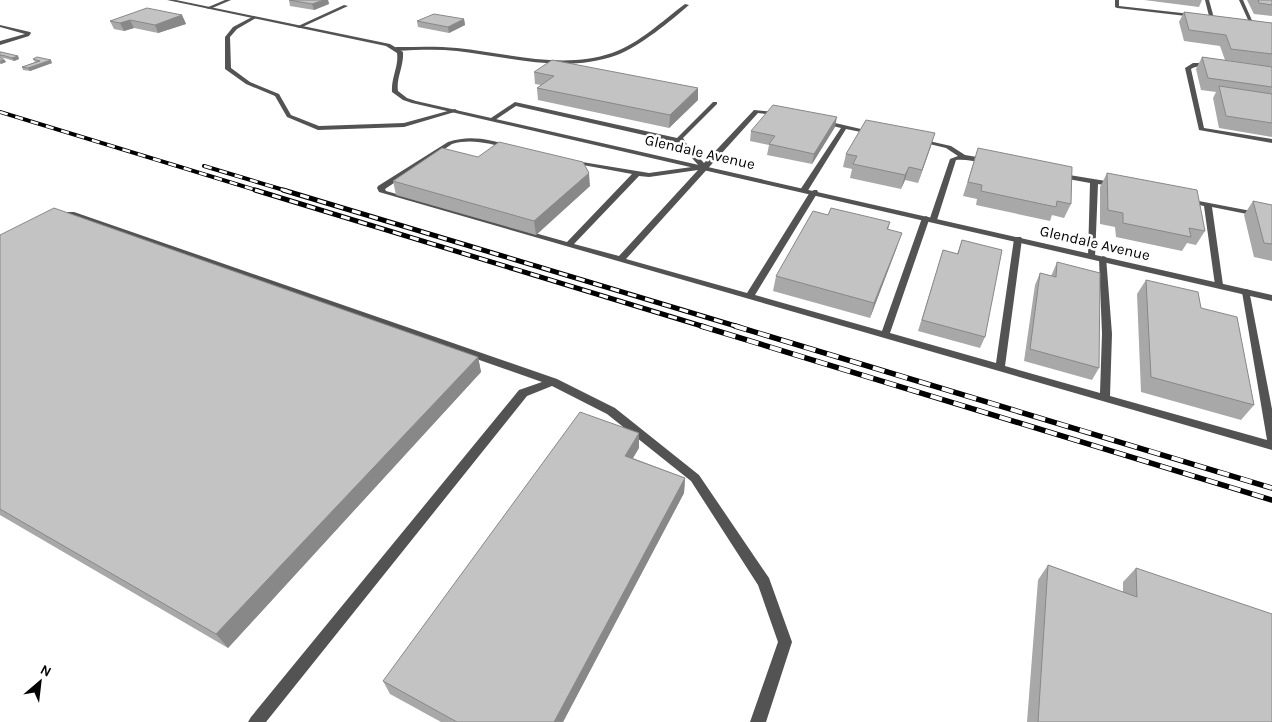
<svg xmlns="http://www.w3.org/2000/svg" width="1272" height="722" viewBox="0 0 1272 722" font-family="Karla,sans-serif">
<style>
.lines{fill:none;stroke-linecap:round;stroke-linejoin:round}
.lane{fill:#535353;fill-rule:evenodd}
.street{fill:#535353;fill-rule:evenodd}
.rail-far2-casing{stroke:#000;stroke-width:4}
.rail-far1-casing{stroke:#000;stroke-width:5}
.rail-casing{stroke:#000;stroke-width:5.5}
.rail-far2{stroke:#fff;stroke-width:2.5;stroke-dasharray:8;stroke-linecap:butt}
.rail-far1{stroke:#fff;stroke-width:3;stroke-dasharray:9;stroke-linecap:butt}
.rail{stroke:#fff;stroke-width:4;stroke-dasharray:12;stroke-linecap:butt}
.wall{fill:#a8a8a8}
.shaded-wall{fill:#888}
.building{fill:#c3c3c3;stroke:#888}
.labels{text-anchor:middle;dominant-baseline:central;stroke-width:5;stroke-linejoin:round;paint-order:stroke}
.far-street-label{font-size:15px;fill:#000;stroke:#fff}
</style>
<rect width="100%" height="100%" fill="#fff"/>
<g class="lines">
<path class="lane" d="M 225,0 L 231,0 L 210,9 L 206,8 Z
M 1115,0 L 1119,0 L 1119,6 L 1209,16 L 1205,0 L 1209,0 L 1214,18 L 1212,19 L 1117,8 L 1115,7 Z
M 1239,0 L 1243,0 L 1254,25 L 1243,23 L 1249,22 Z
M 685,4 L 689,5 C 671,21 640,46 617,55 C 565,74 510,57 457,51 C 437,49 417,50 396,51 L 393,49 L 396,47 C 417,47 437,46 457,48 C 508,53 562,70 612,53 C 640,43 662,21 685,4 Z
M 344,5 L 348,6 L 300,28 L 296,27 Z
M 254,16 L 256,18 L 237,29 L 230,37 L 231,68 L 250,82 L 279,94 L 291,115 L 319,126 L 404,123 L 455,109 L 458,111 L 404,127 L 318,130 L 287,117 L 275,96 L 246,84 L 225,69 L 225,37 L 233,27 Z
M 0,25 L 30,32 L 31,33 L 29,36 L 0,45 L 0,41 L 25,34 L 0,27 Z
M 1193,63 L 1212,63 L 1215,65 C 1208,69 1198,64 1191,69 L 1204,128 L 1272,139 L 1272,143 L 1199,130 L 1185,68 Z
M 515,102 L 677,138 L 713,102 L 717,102 L 717,104 L 683,138 L 686,143 L 704,163 L 754,110 L 783,113 L 784,114 L 781,116 L 758,113 L 626,259 L 747,293 L 810,192 L 814,190 L 817,190 L 818,192 L 755,295 L 882,331 L 922,218 L 926,216 L 930,218 L 950,159 L 958,156 L 946,148 L 917,141 L 920,139 L 951,146 L 965,155 L 989,159 L 990,160 C 982,165 967,158 956,160 L 937,220 L 933,222 L 929,220 L 890,333 L 996,363 L 1014,239 L 1015,237 L 1021,237 L 1022,239 L 1005,366 L 1100,393 L 1102,334 L 1099,259 L 1103,256 L 1106,257 L 1112,334 L 1110,396 L 1267,440 L 1242,292 L 1246,289 L 1249,290 L 1272,409 L 1272,450 L 379,192 L 377,188 L 378,186 L 448,142 C 471,134 491,140 513,146 L 514,147 L 511,149 C 491,144 472,138 452,144 L 385,189 L 386,191 L 567,242 L 632,174 L 572,163 L 570,162 L 570,160 L 649,173 L 699,166 L 679,143 L 516,106 L 495,120 L 491,120 L 491,118 ZM 698,170 L 619,256 L 574,244 L 639,176 L 649,177 Z
M 822,120 L 874,132 L 871,134 L 846,129 L 807,192 L 801,192 L 800,190 L 841,128 L 820,123 L 819,122 Z
M 1057,173 L 1118,183 L 1119,185 L 1115,187 L 1098,184 L 1095,258 L 1092,259 L 1088,256 L 1090,183 L 1057,177 Z
M 1183,198 L 1272,215 L 1272,219 L 1212,207 L 1223,285 L 1222,287 L 1216,287 L 1215,285 L 1204,206 L 1183,202 Z
M 68,212 L 74,212 L 557,379 L 615,408 L 699,475 L 769,578 L 792,642 L 766,722 L 750,722 L 778,642 L 758,585 L 691,481 L 607,414 L 552,386 L 527,396 L 266,722 L 248,722 L 251,717 L 519,390 L 542,382 L 71,217 L 59,221 L 55,219 Z"/>
<path class="street" d="M 167,0 L 176,0 L 390,44 L 403,52 C 404,66 396,78 398,91 L 407,98 L 416,101 L 1272,295 L 1272,301 L 412,103 L 403,100 L 392,92 C 391,78 399,66 397,53 L 386,46 Z"/>
<g class="rail-far2-casing">
<path id="rail-far2" d="M 0,112 L 259,191
M 204,166 L 287,191"/>
</g>
<g class="rail-far1-casing">
<path id="rail-far1" d="M 255,190 L 705,327
M 283,190 L 739,327"/>
</g>
<g class="rail-casing">
<path id="rail" d="M 701,326 L 1272,500
M 735,326 L 1272,488"/>
</g>
<use href="#rail-far2" class="rail-far2"/>
<use href="#rail-far1" class="rail-far1"/>
<use href="#rail" class="rail"/>
</g>
<path class="wall" d="M 289,0 L 328,0 L 329,4 L 314,10 L 290,6 Z
M 1144,0 L 1202,0 L 1199,7 Z
M 1247,0 L 1272,0 L 1272,16 L 1254,14 Z
M 1184,12 L 1272,23 L 1272,67 L 1225,60 L 1220,46 L 1184,41 L 1179,22 Z
M 182,15 L 186,24 L 158,33 L 134,28 L 124,31 L 114,29 L 110,21 Z
M 464,19 L 465,25 L 449,33 L 418,27 L 417,21 Z
M 0,52 L 18,56 L 19,59 L 14,61 L 4,58 L 3,59 L 6,62 L 0,64 Z
M 1202,57 L 1272,67 L 1272,137 L 1219,128 L 1213,98 L 1216,92 L 1201,90 L 1196,69 Z
M 33,59 L 52,63 L 30,71 L 23,70 L 22,67 L 35,62 Z
M 534,72 L 698,88 L 698,100 L 669,128 L 538,100 L 537,88 L 541,85 L 535,84 Z
M 835,127 L 812,164 L 767,155 L 769,145 L 750,141 L 751,131 Z
M 931,146 L 918,183 L 905,180 L 901,189 L 850,178 L 852,169 L 843,167 L 846,154 Z
M 978,148 L 1071,204 L 1064,218 L 1052,215 L 1050,221 L 976,205 L 977,199 L 963,196 Z
M 1107,173 L 1205,231 L 1196,245 L 1187,243 L 1182,251 L 1116,237 L 1115,227 L 1100,224 L 1100,187 Z
M 393,181 L 590,186 L 536,235 L 396,195 Z
M 1253,201 L 1272,205 L 1272,261 L 1254,257 L 1244,215 Z
M 828,215 L 890,222 L 888,230 L 897,247 L 870,318 L 773,291 L 776,276 Z
M 0,235 L 478,357 L 481,372 L 228,648 L 0,515 Z
M 962,240 L 985,337 L 980,348 L 918,331 L 943,250 L 957,254 Z
M 1057,262 L 1099,368 L 1092,380 L 1024,361 L 1035,285 L 1040,273 L 1051,276 L 1052,274 Z
M 1146,280 L 1201,308 L 1254,405 L 1241,420 L 1141,392 L 1137,294 Z
M 639,448 L 633,458 L 685,478 L 684,493 L 563,722 L 441,722 L 390,694 L 383,681 Z
M 1048,565 L 1123,592 L 1123,582 L 1136,568 L 1272,722 L 1027,722 L 1038,580 Z"/>
<path class="shaded-wall" d="M 324,0 L 328,0 L 329,4 L 314,10 L 312,4 Z
M 182,15 L 186,24 L 158,33 L 155,25 Z
M 464,19 L 465,25 L 449,33 L 448,27 Z
M 130,20 L 134,28 L 124,31 L 120,23 Z
M 18,56 L 19,59 L 14,61 L 12,58 Z
M 4,59 L 6,62 L 1,64 L 0,61 Z
M 51,60 L 52,63 L 30,71 L 28,68 Z
M 698,88 L 698,100 L 669,128 L 670,115 Z
M 837,117 L 835,127 L 812,164 L 814,154 Z
M 935,133 L 931,146 L 918,183 L 922,170 Z
M 909,167 L 905,180 L 901,189 L 905,175 Z
M 589,173 L 590,186 L 536,235 L 534,221 Z
M 902,233 L 897,247 L 870,318 L 874,303 Z
M 478,357 L 481,372 L 228,648 L 216,634 Z
M 639,433 L 639,448 L 625,471 L 625,456 Z
M 685,478 L 684,493 L 563,722 L 554,722 Z"/>
<path class="building" d="M 289,0 L 324,0 L 312,4 Z
M 1258,0 L 1272,0 L 1272,5 L 1259,3 Z
M 147,8 L 182,15 L 155,25 L 130,20 L 120,23 L 110,21 Z
M 1184,12 L 1272,23 L 1272,54 L 1231,49 L 1226,35 L 1189,30 Z
M 434,14 L 464,19 L 448,27 L 417,21 Z
M 0,52 L 1,52 L 18,56 L 12,58 L 2,55 L 0,56 Z
M 37,57 L 51,60 L 28,68 L 22,67 L 40,61 L 33,59 Z
M 1202,57 L 1272,67 L 1272,87 L 1208,78 Z
M 552,60 L 698,88 L 670,115 L 537,88 L 554,76 L 534,72 Z
M 1219,86 L 1272,94 L 1272,123 L 1226,116 Z
M 773,105 L 837,117 L 814,154 L 769,144 L 775,136 L 751,131 Z
M 866,120 L 935,133 L 922,170 L 909,167 L 905,175 L 853,164 L 857,156 L 846,154 Z
M 499,142 L 583,162 L 589,173 L 534,221 L 393,181 L 442,148 L 478,157 Z
M 978,148 L 1072,167 L 1071,204 L 1057,201 L 1056,207 L 981,191 L 982,185 L 968,182 Z
M 1107,173 L 1197,190 L 1205,231 L 1189,228 L 1191,237 L 1123,223 L 1123,213 L 1108,210 Z
M 1253,201 L 1272,205 L 1272,244 L 1264,243 Z
M 54,208 L 478,357 L 216,634 L 0,509 L 0,235 Z
M 831,208 L 890,222 L 887,229 L 902,233 L 874,303 L 776,276 L 813,211 L 828,215 Z
M 962,240 L 1002,250 L 985,337 L 922,320 L 943,250 L 958,254 Z
M 1057,262 L 1100,273 L 1099,368 L 1030,349 L 1040,273 L 1056,277 Z
M 1146,280 L 1198,292 L 1201,308 L 1237,317 L 1254,405 L 1151,377 Z
M 580,412 L 639,433 L 625,456 L 685,478 L 554,722 L 457,722 L 383,681 Z
M 1048,565 L 1137,597 L 1136,568 L 1272,614 L 1272,722 L 1038,722 Z"/>
<g class="labels">
<g class="far-street-label">
<text transform="translate(700 152) rotate(13)">Glendale Avenue</text>
<text transform="translate(1095 243) rotate(13)">Glendale Avenue</text>
</g>
</g>
<g transform="translate(40 682) rotate(28)" stroke="#ffffff" stroke-width="4" paint-order="stroke">
<path d="M0-4L9 19L0 12L-9 19Z" fill="#000000"/>
<text y="-8" font-size="14" font-weight="bold" text-anchor="middle" fill="#000000">N</text>
</g>
</svg>
